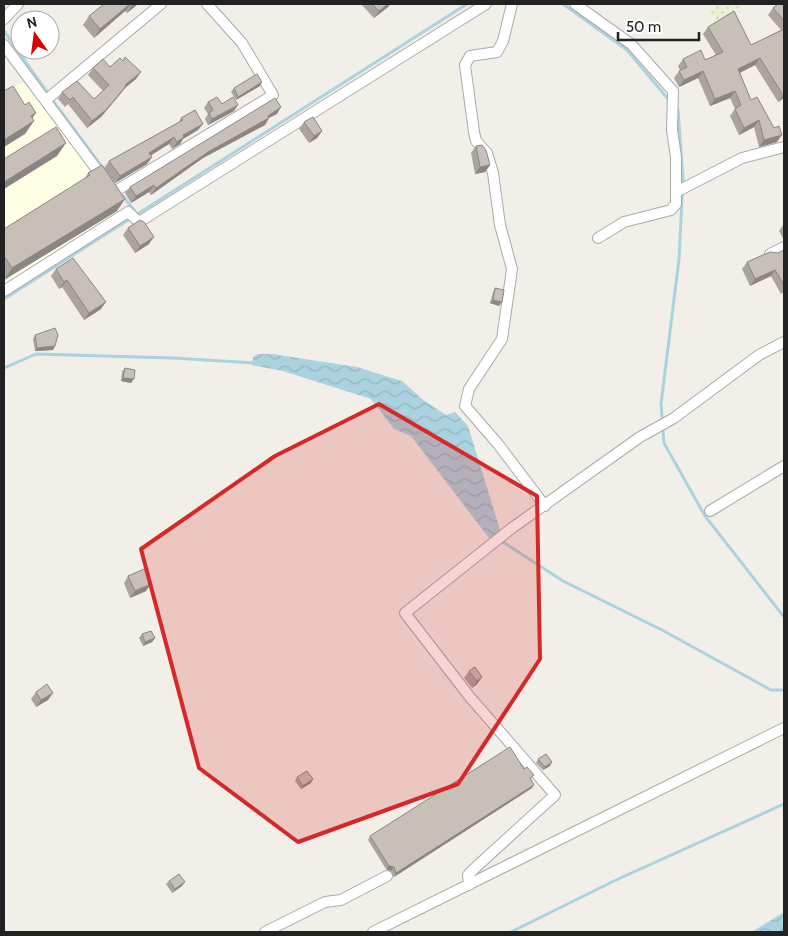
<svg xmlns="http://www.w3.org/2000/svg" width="788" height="936" viewBox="0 0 788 936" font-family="Cabin,sans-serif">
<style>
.education{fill:#ffffe5}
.farmland{fill:url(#farmland-dots)}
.water{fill:url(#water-waves)}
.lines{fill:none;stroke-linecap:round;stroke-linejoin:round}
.stream{stroke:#aad3df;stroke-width:3}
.street-casing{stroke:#a9a9a9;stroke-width:12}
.street{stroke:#fff;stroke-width:10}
.wall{fill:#aba49e}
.shaded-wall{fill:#8b8681}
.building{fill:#c7bfb8;stroke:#8b8681}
.marked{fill:#d62828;fill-opacity:0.2;stroke:#d62828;stroke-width:4;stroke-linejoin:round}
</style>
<defs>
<pattern id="farmland-dots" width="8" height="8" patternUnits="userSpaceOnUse" patternTransform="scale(1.25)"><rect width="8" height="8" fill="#eef0d5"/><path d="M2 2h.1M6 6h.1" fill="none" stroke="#ccceb7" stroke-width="1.8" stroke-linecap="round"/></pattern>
<pattern id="water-waves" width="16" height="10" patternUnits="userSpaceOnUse" patternTransform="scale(1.25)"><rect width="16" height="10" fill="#aad3df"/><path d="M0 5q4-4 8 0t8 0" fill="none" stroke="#92b5bf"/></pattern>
</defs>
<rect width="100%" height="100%" fill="#f2efe9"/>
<path class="education" d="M 20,83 L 28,85 L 122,210 L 121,214 L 4,287 L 4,93 Z"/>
<path class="farmland" d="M 718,4 L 746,4 L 716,20 L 709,13 Z"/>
<path class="water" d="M 258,354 L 272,354 L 357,367 L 402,381 L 422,399 L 446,415 L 455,412 L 468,426 L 501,533 L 489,538 L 411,436 L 394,429 L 371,399 L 283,371 L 252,365 L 253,357 Z
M 784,912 L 784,932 L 750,932 L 755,930 Z"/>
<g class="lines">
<path class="stream" d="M 563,4 L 627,50 L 669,100
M 4,31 L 47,92
M 53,101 L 102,167
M 675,107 L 678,110 L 683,178 L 679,259 L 661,404 L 664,443 L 705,516 L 784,617
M 123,196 L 136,213
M 4,299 L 467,4
M 4,368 L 36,354 L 173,358 L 255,363
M 500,540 L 563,581 L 662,630 L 771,690 L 784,690
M 511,932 L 616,880 L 784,804"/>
<g class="street-casing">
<path id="street" d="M 512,4 L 503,41 L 497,52 L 470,56 L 465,65 L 474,132 L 476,141 L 487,153 L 493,173 L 500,225 L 512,269 L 502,339 L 469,389 L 465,406 L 498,444 L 545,506
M 575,4 L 631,44 L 673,91 L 672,130 L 676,157 L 676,204 L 671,210 L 624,222 L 598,238
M 4,19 L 18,4
M 4,45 L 103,178
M 46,100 L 161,4
M 114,192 L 273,95 L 242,43 L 207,4
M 676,192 L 742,158 L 784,147
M 770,254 L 784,247
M 4,291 L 128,212 L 139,222 L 486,4
M 710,511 L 784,466
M 469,885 L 468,875 L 476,867 L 555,795 L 469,696 L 405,613 L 512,528 L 640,437 L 674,418 L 759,355 L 784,342
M 265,932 L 325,902 L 341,900 L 387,876
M 373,932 L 784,728"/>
</g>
<use href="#street" class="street"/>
</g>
<path class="wall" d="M 104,4 L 138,4 L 127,13 L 125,11 L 94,38 L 83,25 L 89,16 Z
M 361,4 L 390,4 L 388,7 L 374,18 Z
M 784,4 L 784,98 L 778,102 L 755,65 L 740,73 L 751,100 L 777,142 L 759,147 L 754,127 L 739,135 L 730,116 L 735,109 L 730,98 L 710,106 L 698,78 L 679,87 L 674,78 L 680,70 L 678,66 L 683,59 L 705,60 L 716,55 L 703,34 L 708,27 L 751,45 L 781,30 L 768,15 L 773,8 Z
M 110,67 L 136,79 L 126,87 L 101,117 L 87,128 L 68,104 L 65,107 L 58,99 L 62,92 L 94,99 L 103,91 L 88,75 L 93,68 Z
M 262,82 L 260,86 L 236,100 L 231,92 L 234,88 Z
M 208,102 L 222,104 L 234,111 L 208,125 L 205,119 L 208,114 L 204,108 Z
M 277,114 L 269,118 L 265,125 L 203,158 L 151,195 L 149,192 L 131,203 L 125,193 L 130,187 Z
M 181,118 L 198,130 L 183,139 L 180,144 L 172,149 L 169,144 L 151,155 L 152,157 L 147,164 L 115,183 L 104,168 L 109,161 L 178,123 Z
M 304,122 L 322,131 L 317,138 L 309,143 L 299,129 Z
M 476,146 L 490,165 L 485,172 L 475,174 L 471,153 Z
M 88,173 L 117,211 L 4,280 L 4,229 L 84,180 Z
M 784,224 L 784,240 L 779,231 Z
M 128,228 L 149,244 L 135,253 L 123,235 Z
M 784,250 L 784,292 L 781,294 L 771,276 L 750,286 L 742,269 L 747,262 L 778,253 Z
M 56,269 L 101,309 L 84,320 L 62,287 L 59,289 L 51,276 Z
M 495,288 L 499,306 L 490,303 L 493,292 Z
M 35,335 L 55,346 L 53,350 L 35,351 L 33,339 Z
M 125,368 L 131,383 L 121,381 L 122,371 Z
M 128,576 L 146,591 L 130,598 L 124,583 Z
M 142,634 L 155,638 L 152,642 L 143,646 L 139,638 Z
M 469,671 L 482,677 L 477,684 L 472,688 L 464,678 Z
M 36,692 L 48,700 L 36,707 L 31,699 Z
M 538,759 L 550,766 L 543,770 L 536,763 Z
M 524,769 L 534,775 L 530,779 L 532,788 L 394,877 L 391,871 L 386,869 L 368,840 L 370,836 Z
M 297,777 L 311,783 L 301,789 L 295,781 Z
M 169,881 L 182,886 L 172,893 L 166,884 Z"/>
<path class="shaded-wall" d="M 130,4 L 131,4 L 125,11 L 94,38 L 100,29 Z
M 133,4 L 138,4 L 127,13 Z
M 388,4 L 390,4 L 388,7 L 374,18 L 379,11 Z
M 760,58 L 755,65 L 733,76 L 738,69 Z
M 703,71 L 698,78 L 679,87 L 684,80 Z
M 141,72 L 136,79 L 126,87 L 101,117 L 87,128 L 92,121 L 125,85 Z
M 262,82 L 260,86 L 236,100 L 238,97 Z
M 735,91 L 730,98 L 710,106 L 715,99 Z
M 784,94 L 784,98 L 778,102 L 783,95 Z
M 238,105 L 234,111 L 208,125 L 212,119 Z
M 281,107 L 277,114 L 269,118 L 265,125 L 203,158 L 151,195 L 156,188 L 208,152 Z
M 36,113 L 27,125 L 34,121 L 25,134 L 4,147 L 4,140 L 31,116 Z
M 759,120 L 754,127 L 739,135 L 744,128 Z
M 203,124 L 198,130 L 183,139 L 180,144 L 172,149 L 183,135 Z
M 322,131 L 317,138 L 309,143 L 314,136 Z
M 782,135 L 777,142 L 759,147 L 764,140 Z
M 174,137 L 169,144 L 145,159 L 149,153 Z
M 66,143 L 57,156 L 4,189 L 4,182 Z
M 152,157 L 147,164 L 115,183 L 120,176 Z
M 490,165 L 485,172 L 475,174 L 480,167 Z
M 154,185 L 149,192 L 131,203 L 136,196 Z
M 125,199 L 117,211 L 4,280 L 12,268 Z
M 154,237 L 149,244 L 135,253 L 140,246 Z
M 775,270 L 771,276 L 750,286 L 755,279 Z
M 67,280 L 62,287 L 59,289 L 64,282 Z
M 493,300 L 502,302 L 499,306 L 490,303 Z
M 106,302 L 101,309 L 84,320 L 89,313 Z
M 55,346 L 53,350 L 35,351 L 37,348 Z
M 123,378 L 134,379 L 131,383 L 121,381 Z
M 151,584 L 146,591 L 130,598 L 135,591 Z
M 155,638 L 152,642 L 143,646 L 145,642 Z
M 482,677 L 477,684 L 472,688 L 477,681 Z
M 53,693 L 48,700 L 36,707 L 41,700 Z
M 552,762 L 550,766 L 543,770 L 545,767 Z
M 313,779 L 311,783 L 301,789 L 303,786 Z
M 534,785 L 532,788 L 394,877 L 396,873 Z
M 389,866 L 394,867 L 391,871 L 386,869 Z
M 185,882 L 182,886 L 172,893 L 175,889 Z"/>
<path class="building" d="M 104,4 L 130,4 L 100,29 L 89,16 Z
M 372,4 L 388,4 L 379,11 Z
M 778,4 L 784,4 L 784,21 L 773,8 Z
M 734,11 L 751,45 L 784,29 L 784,40 L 783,40 L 784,42 L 784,94 L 783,95 L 760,58 L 738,69 L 751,100 L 757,97 L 774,128 L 779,126 L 782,135 L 764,140 L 759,120 L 744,128 L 735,109 L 741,105 L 735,91 L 715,99 L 703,71 L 684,80 L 679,71 L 687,67 L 683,59 L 701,50 L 705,60 L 723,52 L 708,27 Z
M 125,57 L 141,72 L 125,85 L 126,86 L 106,110 L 92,121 L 73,97 L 70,100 L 62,92 L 77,81 L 94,99 L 109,85 L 93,68 L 103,59 L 110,67 L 120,58 L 123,61 Z
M 257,74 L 262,82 L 238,97 L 234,88 Z
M 13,86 L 25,105 L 29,102 L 36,113 L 31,116 L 34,121 L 4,140 L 4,91 Z
M 217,97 L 222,104 L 233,97 L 238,105 L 212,119 L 209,113 L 213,110 L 208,102 Z
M 275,98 L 281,107 L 268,116 L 269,118 L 208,152 L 156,188 L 154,185 L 136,196 L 130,187 Z
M 195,110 L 203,124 L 183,135 L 184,137 L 177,142 L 174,137 L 149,153 L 152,157 L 120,176 L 109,161 L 183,120 L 181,118 Z
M 313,117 L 322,131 L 314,136 L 304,122 Z
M 56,127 L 66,143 L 4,182 L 4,159 Z
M 482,145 L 486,150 L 490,165 L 480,167 L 476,146 Z
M 102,165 L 125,199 L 12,268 L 4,256 L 4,229 L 90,175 L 88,173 Z
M 140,220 L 144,222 L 154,237 L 140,246 L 128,228 Z
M 784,250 L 784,285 L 775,270 L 755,279 L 747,262 L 770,252 L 778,253 Z
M 73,258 L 106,302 L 89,313 L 67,280 L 64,282 L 56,269 Z
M 495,288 L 504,290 L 502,302 L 493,300 Z
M 55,328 L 58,335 L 55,346 L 37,348 L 35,335 Z
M 125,368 L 135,370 L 134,379 L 123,378 Z
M 144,569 L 151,584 L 135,591 L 128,576 Z
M 151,631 L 155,638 L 145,642 L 142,634 Z
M 475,667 L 482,677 L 477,681 L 469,671 Z
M 47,684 L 53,693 L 41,700 L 36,692 Z
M 510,747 L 524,769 L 527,767 L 534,775 L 530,778 L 534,785 L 396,873 L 394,867 L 389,866 L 370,836 Z
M 546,754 L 552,762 L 545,767 L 538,759 Z
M 307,771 L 313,779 L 303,786 L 297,777 Z
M 179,874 L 185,882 L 175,889 L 169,881 Z"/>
<path class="marked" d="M 379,404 L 537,496 L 540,659 L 458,784 L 298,842 L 199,768 L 141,549 L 275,456 Z"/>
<rect width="788" height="936" fill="none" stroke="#222222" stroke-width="10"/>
<g transform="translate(35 35) rotate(346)"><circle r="24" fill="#ffffff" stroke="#a7a7a7"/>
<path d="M0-4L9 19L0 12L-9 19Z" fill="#d40000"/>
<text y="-8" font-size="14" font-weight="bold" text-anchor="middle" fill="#222222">N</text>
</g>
<path d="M618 32v8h81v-8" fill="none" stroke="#222222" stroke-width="2.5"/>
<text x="626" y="32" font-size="15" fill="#222222" stroke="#ffffff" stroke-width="4" paint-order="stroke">50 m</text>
</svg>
